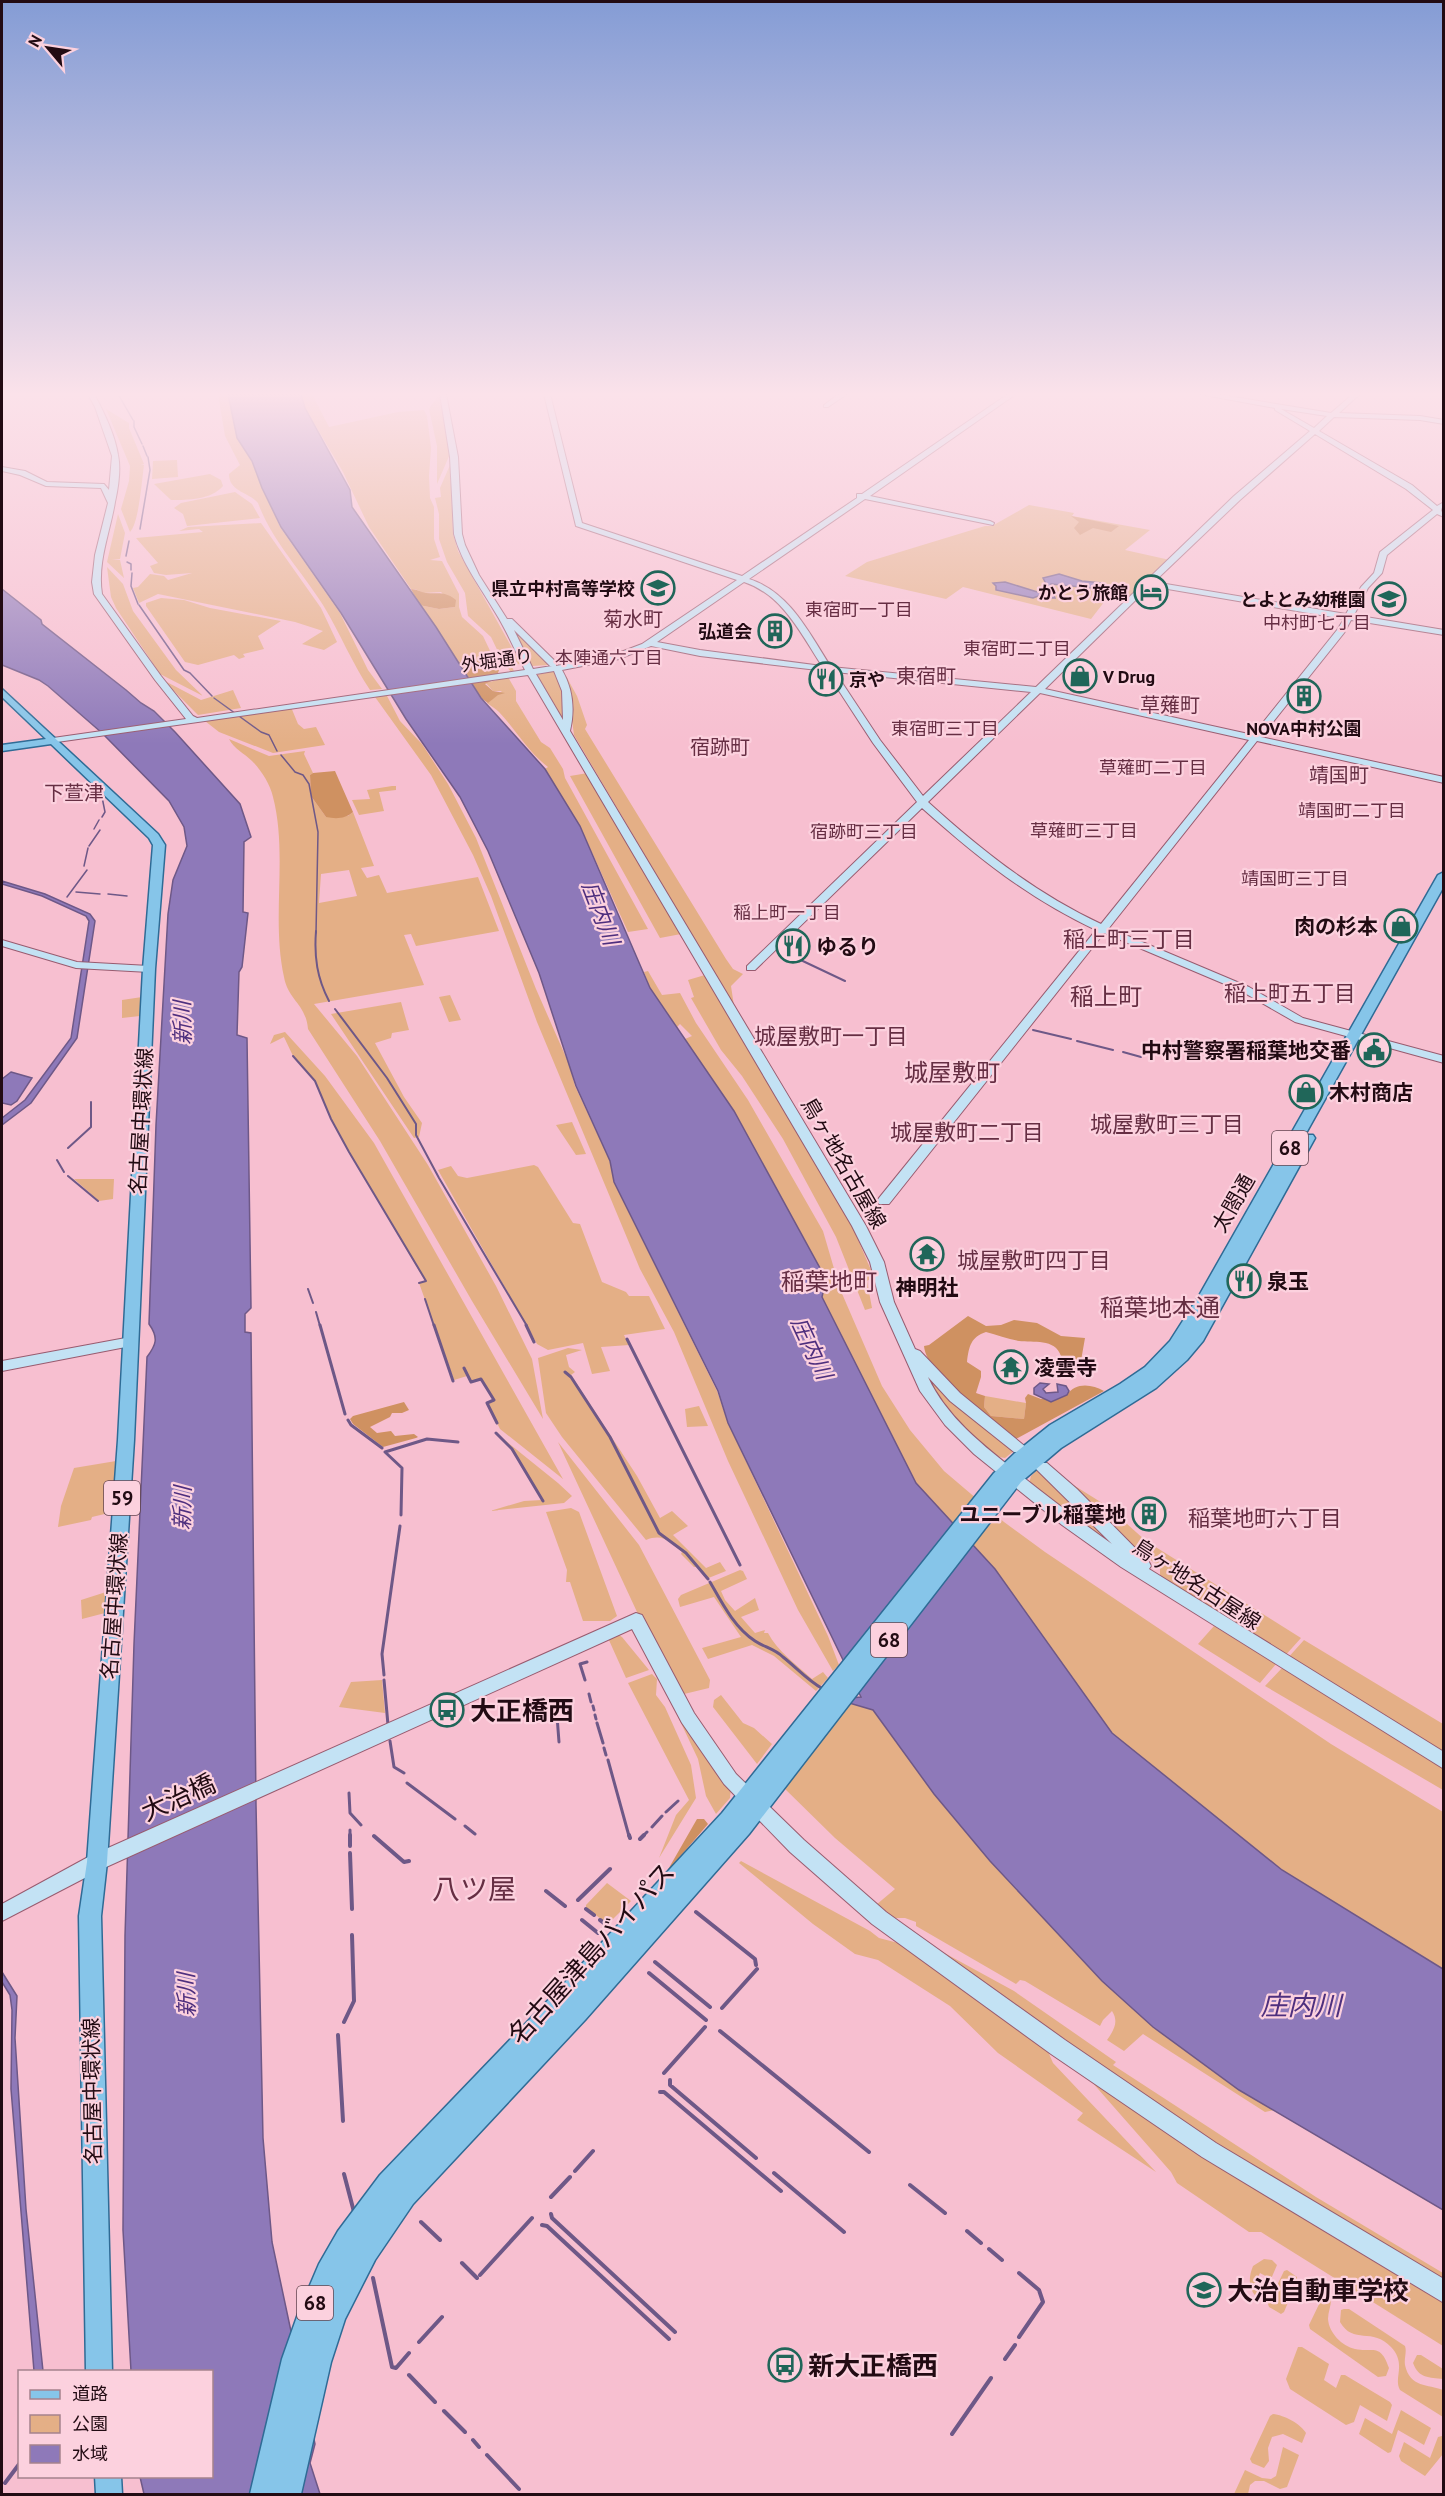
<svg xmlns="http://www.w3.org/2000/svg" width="1445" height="2496" viewBox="0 0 1445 2496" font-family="'PT Sans','Noto Sans JP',sans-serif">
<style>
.green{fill:#e4af86;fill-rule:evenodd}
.forest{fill:#cf9161}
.water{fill:#8e79b9;stroke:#6e5887;stroke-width:1.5}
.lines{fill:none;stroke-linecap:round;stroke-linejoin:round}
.stream-far3{stroke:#6e5887;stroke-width:1.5}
.stream-far2{stroke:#6e5887;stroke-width:2}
.stream-far1{stroke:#6e5887;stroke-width:3}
.stream{stroke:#6e5887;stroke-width:4}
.secondary-casing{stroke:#985b6f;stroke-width:2}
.primary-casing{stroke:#2f6b95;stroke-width:3}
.secondary{fill:#c3e2f4;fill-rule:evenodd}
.primary{fill:#86c5e9;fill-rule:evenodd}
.labels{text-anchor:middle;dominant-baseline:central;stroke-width:4.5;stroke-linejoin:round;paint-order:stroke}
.far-poi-label{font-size:18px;font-weight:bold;fill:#220b13;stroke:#fcd1de;text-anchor:end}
.far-neighbourhood-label{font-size:18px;fill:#662e43;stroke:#fcd1de}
.far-street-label{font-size:18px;fill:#220b13;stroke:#fcd1de}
.far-quarter-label{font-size:20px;fill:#662e43;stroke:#fcd1de}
.shield{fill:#fcd1de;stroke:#634650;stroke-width:1.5}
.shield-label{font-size:20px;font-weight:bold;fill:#220b13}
.poi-label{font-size:21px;font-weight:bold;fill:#220b13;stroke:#fcd1de;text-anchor:start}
.street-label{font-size:21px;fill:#220b13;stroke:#fcd1de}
.water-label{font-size:22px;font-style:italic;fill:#4e2f7e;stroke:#fcd1de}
.neighbourhood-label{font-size:22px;fill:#662e43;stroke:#fcd1de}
.quarter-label{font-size:24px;fill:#662e43;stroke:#fcd1de}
.near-poi-label{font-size:26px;font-weight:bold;fill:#220b13;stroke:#fcd1de;text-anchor:start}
.near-street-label{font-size:26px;fill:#220b13;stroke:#fcd1de}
.near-water-label{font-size:27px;font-style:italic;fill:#4e2f7e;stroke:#fcd1de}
.near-quarter-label{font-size:28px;fill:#662e43;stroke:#fcd1de}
</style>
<rect width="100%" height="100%" fill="#f7bfd0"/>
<path class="green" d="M 218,394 L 228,394 L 237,438 L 252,461 L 280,527 L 340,613 L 368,670 L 382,689 L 370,690 C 352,663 340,633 323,605 C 301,570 272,541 258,503 C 249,492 229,492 229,474 L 240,465 L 225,436 Z
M 301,394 L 312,394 L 329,427 L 398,412 L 424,410 L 427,416 L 431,448 L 429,476 L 430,498 L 434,507 L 434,539 L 440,557 L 430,560 L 442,561 L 459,594 L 459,607 L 462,617 L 483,636 L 493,657 L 490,656 L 483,661 L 459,662 L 419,605 L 439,609 L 455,607 L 441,592 L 423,593 L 415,589 L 411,589 L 369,527 L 343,472 L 305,408 Z
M 439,394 L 450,454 L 437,484 L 437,446 L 429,409 Z
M 106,409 L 129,423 L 129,428 L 144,464 L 141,465 L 144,465 C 142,479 139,523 130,532 L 121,509 L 129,481 L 130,466 Z
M 177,460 L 178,477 L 152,479 L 153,461 Z
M 450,465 L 453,534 L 458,551 L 521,664 L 511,665 L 515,673 L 512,673 L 504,664 L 491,637 L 468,616 L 465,593 L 447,562 L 439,539 L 439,514 L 435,498 L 441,497 L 440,488 Z
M 210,474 L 221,480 L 223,486 C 211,500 188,500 171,500 L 154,484 Z
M 235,492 L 252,504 L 260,518 L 187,526 L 183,514 L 174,508 L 181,503 Z
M 1029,505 L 1074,513 L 1072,516 L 1150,530 L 1125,550 L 1170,560 L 1129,597 L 1108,597 L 1091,619 L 963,587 L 946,599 L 845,576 L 867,562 L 985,526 L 992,526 Z
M 118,514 L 125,533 L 120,559 L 112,560 L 120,560 L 124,578 L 107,562 Z
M 261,523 L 321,608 L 337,642 L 324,650 L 302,644 L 323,631 L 295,622 L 158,594 L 139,603 L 133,588 L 138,587 L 150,574 L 164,576 L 168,580 L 192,573 L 166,575 L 154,573 L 150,566 L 158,563 L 136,538 L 203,532 L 199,529 L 179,531 L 188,527 Z
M 107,567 L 123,584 L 133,611 L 176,670 L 203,696 L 160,674 L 116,608 L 111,597 Z
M 161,598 L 184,600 L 210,608 L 281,621 L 258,636 L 264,649 L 243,654 L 245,657 L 239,659 L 234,655 L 198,665 L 185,662 L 146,606 L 146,603 Z
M 510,626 L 541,655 L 549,665 L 532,666 Z
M 554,671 C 563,686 564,700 564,717 L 560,717 L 537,675 Z
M 566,676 L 577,696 L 587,725 L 585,729 L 726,959 L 733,969 L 743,974 L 731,986 L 734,1006 L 574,735 Z
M 508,677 L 516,691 L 516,701 L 541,742 L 550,748 L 563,769 L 565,778 L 648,929 L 628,932 L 580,826 L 545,769 L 548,767 C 528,752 516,730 499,712 C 496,709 491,706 487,703 L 502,691 L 493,691 L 486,683 Z
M 163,680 L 201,700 L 233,690 L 241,708 L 198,715 Z
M 386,694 L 400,721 L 422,744 L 448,784 L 476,838 L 536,989 L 569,1064 L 575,1086 L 610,1161 L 614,1182 L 717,1391 L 728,1423 L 828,1636 L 839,1665 L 833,1671 L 798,1610 L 728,1461 L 674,1332 L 640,1269 L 537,1022 L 491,896 L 473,855 L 431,775 L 375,697 Z
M 291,707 L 298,724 L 304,729 L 316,727 L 325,745 L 273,753 L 219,732 L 205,721 Z
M 229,739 L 269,756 L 305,751 L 304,754 L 313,773 L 310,775 L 311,796 L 326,817 L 348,816 L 353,812 L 374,866 L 361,868 L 367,878 L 379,875 L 387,893 L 478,877 L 499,931 L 416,946 L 411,934 L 404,935 L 424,985 L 314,1004 L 357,1056 L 428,1165 L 496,1286 L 532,1359 L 543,1419 L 472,1301 L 380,1141 L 308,1029 C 306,1004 288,1000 284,977 C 271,918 288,855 273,797 C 270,784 261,770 252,761 C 244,753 234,749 229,739 ZM 349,870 L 357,896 L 319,903 L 321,874 Z
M 588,773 L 681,934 L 660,938 L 570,776 Z
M 392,786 L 396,786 L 396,790 L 379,792 L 384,811 L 359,815 L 352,800 L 370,799 L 367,790 Z
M 648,971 L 662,995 L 680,993 L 696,1023 L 748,1100 L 823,1231 L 840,1289 L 882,1386 L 910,1430 L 944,1471 L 1004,1522 L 1045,1552 L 1331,1744 L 1443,1812 L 1443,1969 L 1282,1870 L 1112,1733 L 995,1569 L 916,1483 L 822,1297 L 826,1279 L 734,1111 L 685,1039 L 692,1036 L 680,1024 L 677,1027 L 650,988 L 644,972 Z
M 705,975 L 820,1170 L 853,1228 L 874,1277 L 867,1281 L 872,1308 L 865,1310 L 836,1237 L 783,1139 L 742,1076 L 721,1050 L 691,998 L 694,997 L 688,980 Z
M 450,995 L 461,1020 L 449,1022 L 439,997 Z
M 142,997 L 140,1016 L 122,1018 L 122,1000 Z
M 401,1002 L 409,1030 L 392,1033 L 391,1038 L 375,1043 L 404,1097 L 422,1123 L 419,1137 L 414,1138 L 331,1014 Z
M 285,1032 L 325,1076 L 374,1143 L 563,1479 L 500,1429 L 487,1403 L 493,1400 L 481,1380 L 471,1382 L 467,1376 L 454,1380 L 419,1283 L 425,1281 L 349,1152 L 331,1119 L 315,1081 L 293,1056 L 284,1037 L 270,1044 L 274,1035 Z
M 572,1122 L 586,1154 L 576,1155 L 556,1125 Z
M 534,1165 L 538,1167 L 573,1223 L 580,1224 L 602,1282 L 626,1292 L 629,1296 L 649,1296 L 665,1329 L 624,1335 L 629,1345 L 601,1347 L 610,1371 L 592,1374 L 583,1343 L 548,1350 L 537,1344 L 438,1170 L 451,1166 L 458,1176 L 467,1178 Z
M 74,1179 L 114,1179 L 113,1199 L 99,1201 Z
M 568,1348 L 582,1350 L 566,1355 L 569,1367 L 575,1372 L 571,1375 L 637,1476 L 660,1518 L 672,1511 L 688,1526 L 673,1535 L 706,1568 L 720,1562 L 726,1571 L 706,1579 L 698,1567 L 694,1567 L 681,1554 L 682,1552 C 670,1542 663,1533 646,1540 L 562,1437 L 546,1413 L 538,1358 Z
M 926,1373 L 1015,1450 L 1005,1458 C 976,1455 938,1398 926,1373 Z
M 985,1396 L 1026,1403 L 1024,1419 L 991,1416 L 984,1407 Z
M 699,1406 L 708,1426 L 687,1427 L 685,1409 Z
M 496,1433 L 558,1483 L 572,1496 L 564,1503 L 490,1511 L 524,1501 L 542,1500 L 512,1449 Z
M 558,1442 L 639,1545 L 710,1680 L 709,1688 L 680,1695 L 657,1655 Z
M 116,1461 L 113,1512 L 92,1517 L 91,1520 L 58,1527 L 61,1506 L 74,1468 Z
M 1038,1469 L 1126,1556 L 1029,1484 L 1031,1476 Z
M 1067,1481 L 1107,1506 L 1146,1541 L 1301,1638 L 1283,1658 L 1182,1594 L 1160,1575 L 1160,1567 L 1132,1546 Z
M 571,1508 L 579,1512 L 617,1616 L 610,1621 L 583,1621 L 570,1582 L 566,1582 L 567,1570 L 546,1512 Z
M 740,1570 L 743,1571 L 747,1579 L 721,1591 L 725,1600 L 735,1611 L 755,1598 L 759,1610 L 741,1617 L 755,1633 L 765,1630 L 764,1633 L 768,1633 C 777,1651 797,1665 812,1679 L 823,1672 L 828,1678 L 816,1691 L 774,1656 L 752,1645 L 708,1659 L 702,1648 L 741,1637 L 714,1597 L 680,1607 L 678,1599 L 681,1595 Z
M 106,1592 L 105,1613 L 82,1619 L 81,1600 Z
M 1214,1626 L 1276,1664 L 1260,1683 L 1198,1644 Z
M 617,1634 L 622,1637 L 649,1670 L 626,1678 L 608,1638 Z
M 1304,1640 L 1443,1724 L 1443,1756 L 1286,1660 Z
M 1282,1668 L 1443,1767 L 1443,1790 L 1265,1686 Z
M 652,1674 L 657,1679 L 656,1695 L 665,1707 L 691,1765 L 696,1798 L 659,1858 L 676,1815 L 689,1800 L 628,1683 Z
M 382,1680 L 385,1713 L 339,1707 L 351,1682 Z
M 721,1695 L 743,1723 L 754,1728 L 772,1744 L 757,1764 L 713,1707 L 714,1700 Z
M 671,1702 L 731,1788 L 730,1798 L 716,1814 L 706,1796 L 698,1759 Z
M 849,1703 L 873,1710 L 934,1794 L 990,1861 L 1102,1981 L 1153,2027 L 1239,2090 L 1275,2110 L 1265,2112 L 1143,2034 L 1124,2051 L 1107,2040 C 1114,2030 1119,2022 1112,2011 L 1103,2020 L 1100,2026 L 1025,1981 L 1020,1980 L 1016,1984 L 916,1926 L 916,1922 L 905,1918 L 891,1918 L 876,1905 L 895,1889 L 835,1838 L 783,1787 Z
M 741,1861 L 870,1931 L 879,1938 L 902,1944 L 1047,2049 L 1053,2063 L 1156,2172 L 1077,2120 L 1083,2113 L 998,2053 L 950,2006 L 878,1960 L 855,1954 L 813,1924 L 739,1863 Z
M 607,1883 L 631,1901 L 608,1924 L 586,1908 L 586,1905 Z
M 917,1938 L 1014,1991 L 1116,2062 L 1113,2065 L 1316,2197 L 1443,2273 L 1443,2283 L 1157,2109 Z
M 1084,2073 L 1205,2156 L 1302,2218 L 1443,2303 L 1443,2346 L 1261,2232 L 1249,2232 L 1177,2183 L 1171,2172 Z
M 1264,2259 L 1272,2260 L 1277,2265 L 1271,2279 L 1260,2273 L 1258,2277 L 1268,2283 L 1259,2299 C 1248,2291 1248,2278 1253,2266 Z
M 1287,2270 L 1297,2277 L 1297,2281 L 1284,2312 L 1281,2314 L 1269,2307 L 1268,2304 L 1284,2271 Z
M 1323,2296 L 1331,2300 C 1331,2306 1328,2312 1328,2319 C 1329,2333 1342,2346 1355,2349 C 1373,2353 1380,2342 1389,2368 L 1386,2376 L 1378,2377 L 1310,2329 L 1309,2325 Z
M 1344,2309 L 1349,2309 L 1405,2346 C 1407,2352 1404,2358 1405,2365 C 1410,2388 1428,2384 1443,2390 L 1443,2417 L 1400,2390 C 1393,2378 1407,2364 1391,2347 C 1373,2327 1353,2345 1340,2322 L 1341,2310 Z
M 1298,2347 L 1302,2347 L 1329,2364 L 1324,2380 L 1336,2388 L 1341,2375 L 1345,2375 L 1390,2402 L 1392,2405 L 1387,2421 L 1360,2405 L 1354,2422 L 1346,2425 L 1290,2389 L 1286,2379 Z
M 1417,2355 L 1421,2355 L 1443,2369 L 1443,2379 C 1429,2377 1419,2379 1413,2363 Z
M 1401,2410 L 1431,2428 L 1424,2445 L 1398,2430 L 1391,2452 L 1388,2453 L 1359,2434 L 1365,2418 L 1392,2434 Z
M 1273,2414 C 1284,2415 1301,2424 1306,2433 L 1302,2443 L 1283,2434 L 1272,2437 L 1268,2448 L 1269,2461 L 1264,2468 L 1252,2463 L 1250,2459 L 1270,2416 Z
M 1442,2436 L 1443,2454 L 1425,2476 L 1401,2461 L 1399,2456 L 1404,2442 L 1430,2458 L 1438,2437 Z
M 1283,2447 L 1299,2455 L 1287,2487 L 1280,2489 L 1264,2481 L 1255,2481 L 1250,2485 L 1248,2494 L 1234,2494 L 1245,2470 L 1262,2478 L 1271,2479 L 1276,2476 Z"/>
<path class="forest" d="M 1071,516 L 1119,526 L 1111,532 L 1093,528 L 1080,535 L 1074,528 L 1079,522 Z
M 411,589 C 417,589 420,592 426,593 C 438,594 445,591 456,600 L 455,607 L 439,609 L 419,605 Z
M 490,656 L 500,667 L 496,679 L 485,684 L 493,691 L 505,693 L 498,695 L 488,703 L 481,698 L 459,662 L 482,661 Z
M 335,771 L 353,812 C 345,819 336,819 326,817 L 311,796 L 310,775 L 313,773 Z
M 968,1316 L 986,1326 L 1001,1325 L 1014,1320 L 1037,1323 L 1061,1336 L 1085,1338 L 1079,1372 L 1073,1375 L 1060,1372 L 1057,1368 L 1057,1359 L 1061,1356 C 1055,1338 1033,1343 1019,1341 C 1008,1339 997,1335 986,1332 C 971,1337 969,1346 967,1362 L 981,1371 L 981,1377 L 976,1393 L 985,1396 L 984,1407 L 991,1416 L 1024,1419 L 1026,1403 L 1025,1398 L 1028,1394 L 1041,1399 L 1067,1395 C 1075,1382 1092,1384 1104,1391 L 1016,1439 C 991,1419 927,1377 924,1346 L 929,1345 Z
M 404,1402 L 409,1410 L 402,1413 L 392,1413 L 390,1417 L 370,1427 L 377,1433 L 391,1431 L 395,1436 L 414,1434 L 418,1437 L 416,1438 L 383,1447 L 353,1424 L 350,1419 L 353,1416 Z
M 697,1819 L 704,1819 L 708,1824 L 666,1873 Z"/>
<path class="water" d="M 228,394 L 301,394 L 305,408 L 350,490 L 352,507 L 436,627 L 481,698 L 545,769 L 580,826 L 650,988 L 734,1111 L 826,1279 L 822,1297 L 916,1483 L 995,1569 L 1112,1733 L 1282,1870 L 1443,1969 L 1443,2210 L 1239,2090 L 1153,2027 L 1102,1981 L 990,1861 L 934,1794 L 873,1710 L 849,1703 L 849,1698 L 861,1697 L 728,1423 L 718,1391 L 614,1182 L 610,1161 L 576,1086 L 539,973 L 488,851 L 460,797 L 406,719 L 341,613 L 281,527 L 262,488 L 252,461 L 237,438 Z
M 1059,574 L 1082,581 L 1102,583 L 1103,585 L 1092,588 L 1051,584 L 1050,587 L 1055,598 L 1042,598 L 1051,593 L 1043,578 Z
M 1005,582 L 1044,594 L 1033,598 L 996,590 L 996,586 L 993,583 Z
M 2,589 L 41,620 L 42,624 L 126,690 L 141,703 L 154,711 L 175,732 L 240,804 L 251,837 L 244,842 L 243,912 L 248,913 L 242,967 L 239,972 L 237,1035 L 247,1038 L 251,1308 L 245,1314 L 245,1332 L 251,1333 L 256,1805 L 263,2138 L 272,2242 L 315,2444 L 310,2463 L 320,2494 L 144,2494 L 140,2477 L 212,2476 L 212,2372 L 131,2371 L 123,2230 L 125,1936 L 134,1644 L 147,1357 C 156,1345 159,1338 149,1324 L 156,1125 L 168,914 L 173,880 L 187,846 L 184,827 L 169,801 L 102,733 L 48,686 L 39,680 L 2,665 Z
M 2,881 L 45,894 L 90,914 L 95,921 L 77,1038 L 31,1103 L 2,1125 L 2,1118 L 25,1100 L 71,1038 L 89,921 L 86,916 L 42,896 L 2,884 Z
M 11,1072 L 32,1078 L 17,1101 L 11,1105 L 2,1103 L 2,1079 Z
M 1040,1383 L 1049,1384 L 1043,1389 L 1046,1393 L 1058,1392 L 1057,1384 L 1066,1386 L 1069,1391 L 1067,1395 L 1051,1402 L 1034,1394 L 1034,1388 Z
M 2,1972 L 17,1996 L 15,2038 L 26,2209 L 43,2371 L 34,2371 L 11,2089 L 12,2010 L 10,1995 L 2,1982 Z"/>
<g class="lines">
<path class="stream-far3" d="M 118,394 L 133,420
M 134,421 L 134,427 L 142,444
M 143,446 L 147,456
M 140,529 L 150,470 L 148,457
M 126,556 L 129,541
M 127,562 L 131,564 L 131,570
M 132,573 L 131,586 L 138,604
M 139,605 L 184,670 L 190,673 L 212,696
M 214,698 L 261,732 L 269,735 L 277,751
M 281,755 L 295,772 L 303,775 L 309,784 L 318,832 L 316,933
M 102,797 L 105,812 L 102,817
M 94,829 L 99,820
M 89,846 L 100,830
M 84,866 L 88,848
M 76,892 L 100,894
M 108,894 L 127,896
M 67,897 L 87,870"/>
<path class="stream-far2" d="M 316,931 C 314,957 317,978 329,1001
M 788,954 L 845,981
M 335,1009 L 387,1078 L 416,1124 L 416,1135 L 439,1178 L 527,1326
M 1033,1030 L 1071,1039
M 1077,1041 L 1113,1050
M 1123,1052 L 1141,1057
M 293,1056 L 315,1081 L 331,1119 L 349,1152 L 426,1281 L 419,1283
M 68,1148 L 91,1127 L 91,1102
M 57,1160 L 64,1172
M 68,1176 L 98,1201
M 308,1289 L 313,1303
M 425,1299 L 434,1326
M 316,1312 L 320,1326"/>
<path class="stream-far1" d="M 320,1325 L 345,1414
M 434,1325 L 453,1381
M 526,1325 L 534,1342
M 627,1339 L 740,1565
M 464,1368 L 471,1382 L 481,1379 L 494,1400 L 487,1403 L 497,1423
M 565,1372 L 571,1377 L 610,1437 L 659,1533 L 686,1553 L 708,1579
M 348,1420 L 351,1425 L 382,1448
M 496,1433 L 512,1449 L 543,1501
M 401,1515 L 402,1468 L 385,1452 L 427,1439 L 458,1442
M 710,1582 C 722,1603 734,1627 755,1641 C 764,1647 775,1649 783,1657 C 797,1668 807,1680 823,1689
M 384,1675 L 382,1654 L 400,1526
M 384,1680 L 388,1725
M 585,1680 L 580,1664 L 587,1662
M 589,1694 L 591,1702
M 556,1703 L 559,1742
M 593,1706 L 594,1710
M 595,1715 L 596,1719
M 597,1723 L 603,1743
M 390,1741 L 394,1767 L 404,1773
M 604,1748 L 606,1755
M 608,1760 L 629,1836
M 407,1783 L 455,1819
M 349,1793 L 350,1813 L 361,1825
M 666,1812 L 678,1801
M 465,1826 L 475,1834
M 652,1827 L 662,1816
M 350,1830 L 350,1836
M 643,1836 L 647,1832"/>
<path class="stream" d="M 350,1835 L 350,1846
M 629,1835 L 630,1838
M 374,1836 L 404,1862 L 409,1861
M 640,1839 L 644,1835
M 350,1853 L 352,1909
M 546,1891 L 565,1906
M 578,1900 L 610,1869
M 586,1909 L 594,1915
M 696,1912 L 755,1959 L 756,1965
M 582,1920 L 598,1933
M 600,1920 L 607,1925
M 655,1962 L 710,2007
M 649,1973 L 706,2020
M 722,2008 L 757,1969
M 344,2022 L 354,2001 L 352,1935
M 720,2031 L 869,2152
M 338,2035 L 343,2121
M 664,2073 L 705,2027
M 670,2080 L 670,2085 L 756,2158
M 660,2092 L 664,2092 L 781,2191
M 575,2171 L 593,2151
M 774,2173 L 844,2232
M 344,2174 L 354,2212
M 910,2185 L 945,2213
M 551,2197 L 570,2177
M 551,2214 L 552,2218 L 675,2332
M 421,2222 L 440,2240
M 542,2225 L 547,2226 L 669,2339
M 967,2231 L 981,2243
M 989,2249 L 1002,2260
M 462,2263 L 477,2278
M 1019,2273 L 1039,2290 L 1043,2302 L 1019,2337
M 480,2275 L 532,2218
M 373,2278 L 392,2367 L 396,2368 L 409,2353
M 419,2342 L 442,2317
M 1005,2359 L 1015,2345
M 409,2375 L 435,2402
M 444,2411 L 465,2432
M 952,2434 L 991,2378
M 473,2440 L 479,2447
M 487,2455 L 519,2489
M 5,2483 L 20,2463"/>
<g class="secondary-casing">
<path id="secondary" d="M 88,394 L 94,394 C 104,412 115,435 118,455 C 121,469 118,489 115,502 C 110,533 97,562 102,594 L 161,676 L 193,716 L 197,718 L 525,670 C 515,651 507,631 495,612 C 480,586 462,564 454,534 L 450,457 L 440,394 L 446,394 L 458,457 L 462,534 L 465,545 L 479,575 L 507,619 L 512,619 L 556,662 L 556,666 L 613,655 L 642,644 L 737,580 L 576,526 L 544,394 L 550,394 L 582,523 L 742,576 L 857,498 L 857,494 L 862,494 L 1008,394 L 1016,394 L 870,496 L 990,521 L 994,523 L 993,525 L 865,499 L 749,579 C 790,592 809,633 831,667 L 1036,687 L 1234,496 L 1310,431 L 1275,410 L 1275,408 L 1199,394 L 1216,394 L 1331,413 L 1353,394 L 1360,394 L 1339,413 L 1420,416 L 1444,420 L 1444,424 L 1420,420 L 1334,417 L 1319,431 L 1412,485 L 1437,506 L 1444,502 L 1441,510 L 1444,517 L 1437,514 L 1387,555 L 1382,573 L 1368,588 L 1354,615 L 1444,630 L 1444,635 L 1351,620 L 1344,633 L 1261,737 L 1444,777 L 1444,783 L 1257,741 L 1109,928 L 1249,987 L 1303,1018 L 1444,1056 L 1444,1063 L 1295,1022 L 1241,991 L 1104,933 L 889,1204 L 879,1204 L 877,1201 L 879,1198 L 1096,930 C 1028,898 977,857 922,808 L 755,970 L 747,970 L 747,966 L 917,802 L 873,743 L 826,671 L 700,656 L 651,646 L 619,659 L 562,670 C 573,689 575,710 570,731 L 866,1226 L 884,1262 L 894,1302 L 915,1349 L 920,1351 L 960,1393 L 1027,1448 L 1024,1452 L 1014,1452 L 950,1401 L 928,1377 C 947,1419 988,1449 1023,1477 C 1052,1500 1081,1522 1112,1544 L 1034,1467 L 1037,1463 L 1047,1463 L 1077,1489 L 1149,1562 L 1151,1566 L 1149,1569 L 1444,1752 L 1444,1769 L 1121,1567 L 1062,1525 L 974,1454 L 945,1425 L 920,1391 L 880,1302 L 870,1262 L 852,1226 L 528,675 L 50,743 L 48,741 L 53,738 L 186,719 L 155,680 L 94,594 L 92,582 L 95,555 L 108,503 L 101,488 L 46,486 L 20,475 L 2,471 L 2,467 L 25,471 L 47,482 L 104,484 L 109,490 L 112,456 L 95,407 ZM 1281,409 L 1327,416 L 1314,428 ZM 1315,434 L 1406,489 L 1433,510 L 1380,552 L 1374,573 L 1361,587 L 1346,614 L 1154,582 L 1240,500 ZM 744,582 C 783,595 801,634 822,666 L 700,650 L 657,642 ZM 1150,586 L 1344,619 L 1337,630 L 1253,735 L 1045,689 ZM 514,630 L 550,666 L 552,666 L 533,669 ZM 554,671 L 562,691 L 563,720 L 536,674 ZM 835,672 L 1031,692 L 923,796 L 880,740 ZM 1040,693 L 1249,740 L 1101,924 C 1035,893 981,850 928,802 Z
M 839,394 L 847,394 L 828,407 L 824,407 L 824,405 Z
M 2,940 L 77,962 L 149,966 L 155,969 L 149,972 L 76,968 L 2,946 Z
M 131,1337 L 138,1342 L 136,1345 L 2,1371 L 2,1361 Z
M 636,1613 L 642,1615 L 694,1713 L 736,1774 L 804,1840 L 886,1912 L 1065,2040 L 1216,2143 L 1444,2279 L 1444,2303 L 1202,2157 L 1051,2054 L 872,1924 L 790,1852 L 724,1784 L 682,1723 L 632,1629 L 104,1868 L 2,1921 L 2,1904 L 90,1856 Z"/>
</g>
<g class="primary-casing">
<path id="primary" d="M 2,689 L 158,834 L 165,845 L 155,969 L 134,1440 L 107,1862 L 101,1916 L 112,2372 L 86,2372 L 79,1916 L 87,1862 L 118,1440 L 143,969 L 153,845 L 149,838 L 51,744 L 2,751 L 2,745 L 46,739 L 2,697 Z
M 1444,872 L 1444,886 L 1305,1135 L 1313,1135 L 1315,1138 L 1203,1341 L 1187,1360 L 1156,1388 L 1061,1448 L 1021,1482 L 749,1834 L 585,2020 L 413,2204 L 375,2260 L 345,2319 L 331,2362 L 301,2494 L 250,2494 L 282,2359 L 299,2311 L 319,2264 L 338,2231 L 380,2175 L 554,1994 L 722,1813 L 994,1473 L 1015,1453 L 1050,1425 L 1120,1384 L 1145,1367 L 1170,1341 L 1200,1294 L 1438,875 Z
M 95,2476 L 121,2476 L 122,2494 L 96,2494 Z"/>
</g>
<use href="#secondary" class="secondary"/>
<use href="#primary" class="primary"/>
</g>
<linearGradient id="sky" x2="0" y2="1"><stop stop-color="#849cd5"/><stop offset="0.53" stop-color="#fbe2ea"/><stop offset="1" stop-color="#fbe2ea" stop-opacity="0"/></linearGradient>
<rect width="1445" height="744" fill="url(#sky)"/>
<defs>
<g id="school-ring" transform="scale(1.725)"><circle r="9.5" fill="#fcd1de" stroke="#206659" stroke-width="1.5"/><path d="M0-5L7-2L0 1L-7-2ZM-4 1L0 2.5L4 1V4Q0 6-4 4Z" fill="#206659"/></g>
<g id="hotel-ring" transform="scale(1.725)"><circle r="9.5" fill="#fcd1de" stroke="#206659" stroke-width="1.5"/><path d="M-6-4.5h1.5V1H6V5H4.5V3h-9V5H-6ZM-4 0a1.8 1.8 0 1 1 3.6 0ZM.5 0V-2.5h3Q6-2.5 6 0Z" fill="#206659"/></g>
<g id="building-ring" transform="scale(1.725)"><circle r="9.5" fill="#fcd1de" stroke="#206659" stroke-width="1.5"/><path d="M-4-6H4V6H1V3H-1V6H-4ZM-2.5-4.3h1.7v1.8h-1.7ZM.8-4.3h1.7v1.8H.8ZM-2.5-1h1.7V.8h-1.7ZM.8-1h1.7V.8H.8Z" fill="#206659"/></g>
<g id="shop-ring" transform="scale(1.725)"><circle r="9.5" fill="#fcd1de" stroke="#206659" stroke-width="1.5"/><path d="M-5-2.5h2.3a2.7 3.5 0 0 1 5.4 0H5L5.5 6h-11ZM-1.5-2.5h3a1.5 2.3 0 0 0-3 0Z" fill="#206659"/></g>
<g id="restaurant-ring" transform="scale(1.725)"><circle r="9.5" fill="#fcd1de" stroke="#206659" stroke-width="1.5"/><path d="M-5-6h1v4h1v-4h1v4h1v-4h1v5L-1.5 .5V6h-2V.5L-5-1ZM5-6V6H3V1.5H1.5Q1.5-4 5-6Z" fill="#206659"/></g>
<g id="civic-ring" transform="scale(1.725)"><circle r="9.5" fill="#fcd1de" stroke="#206659" stroke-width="1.5"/><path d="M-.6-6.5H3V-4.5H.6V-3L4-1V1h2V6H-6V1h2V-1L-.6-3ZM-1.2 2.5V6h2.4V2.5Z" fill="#206659"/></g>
<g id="temple-ring" transform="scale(1.725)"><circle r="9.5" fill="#fcd1de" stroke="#206659" stroke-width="1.5"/><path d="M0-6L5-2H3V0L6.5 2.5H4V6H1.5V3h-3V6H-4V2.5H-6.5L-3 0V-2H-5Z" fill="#206659"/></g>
<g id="bus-ring" transform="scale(1.725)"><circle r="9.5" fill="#fcd1de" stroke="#206659" stroke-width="1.5"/><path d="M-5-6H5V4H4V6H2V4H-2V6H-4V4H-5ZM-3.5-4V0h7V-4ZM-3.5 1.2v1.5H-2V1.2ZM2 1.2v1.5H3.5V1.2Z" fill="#206659"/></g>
<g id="university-ring" transform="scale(1.725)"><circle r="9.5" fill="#fcd1de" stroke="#206659" stroke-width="1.5"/><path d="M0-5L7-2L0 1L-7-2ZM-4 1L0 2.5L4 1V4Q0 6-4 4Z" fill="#206659"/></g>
</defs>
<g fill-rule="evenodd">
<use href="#school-ring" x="658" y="588"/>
<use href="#hotel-ring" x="1151" y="592"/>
<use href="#school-ring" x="1389" y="599"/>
<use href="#building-ring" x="775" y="631"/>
<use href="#shop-ring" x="1080" y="676"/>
<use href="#restaurant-ring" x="826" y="679"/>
<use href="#building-ring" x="1304" y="696"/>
<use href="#shop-ring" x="1401" y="926"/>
<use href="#restaurant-ring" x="793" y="946"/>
<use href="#civic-ring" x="1374" y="1050"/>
<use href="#shop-ring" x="1306" y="1092"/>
<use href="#temple-ring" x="927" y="1254"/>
<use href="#restaurant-ring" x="1244" y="1281"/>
<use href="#temple-ring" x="1011" y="1367"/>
<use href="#building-ring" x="1149" y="1514"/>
<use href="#bus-ring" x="447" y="1710"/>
<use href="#university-ring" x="1204" y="2290"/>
<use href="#bus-ring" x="785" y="2365"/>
</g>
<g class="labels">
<g class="far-poi-label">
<text x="635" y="588">県立中村高等学校</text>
<text x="1128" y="592">かとう旅館</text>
<text x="1366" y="599">とよとみ幼稚園</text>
<text x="752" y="631">弘道会</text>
<text x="1103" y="676" text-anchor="start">V Drug</text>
<text x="849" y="679" text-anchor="start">京や</text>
<text x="1304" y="728" text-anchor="middle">NOVA中村公園</text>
</g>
<g class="far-neighbourhood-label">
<text x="859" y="609">東宿町一丁目</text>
<text x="1317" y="622">中村町七丁目</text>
<text x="1017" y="648">東宿町二丁目</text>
<text x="609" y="657">本陣通六丁目</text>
<text x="945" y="728">東宿町三丁目</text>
<text x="1153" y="767">草薙町二丁目</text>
<text x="1352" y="810">靖国町二丁目</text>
<text x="1084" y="830">草薙町三丁目</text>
<text x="864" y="831">宿跡町三丁目</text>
<text x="1295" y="878">靖国町三丁目</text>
<text x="787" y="912">稲上町一丁目</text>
</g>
<g class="far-street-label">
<text transform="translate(497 660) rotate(-8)">外堀通り</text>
</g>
<g class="far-quarter-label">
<text x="633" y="619">菊水町</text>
<text x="926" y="676">東宿町</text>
<text x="1170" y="705">草薙町</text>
<text x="720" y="747">宿跡町</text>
<text x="1339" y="775">靖国町</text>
<text x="74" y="793">下萱津</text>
</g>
<g class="shield">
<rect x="1272" y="1131" width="36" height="34" rx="4.5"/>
<rect x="104" y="1481" width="36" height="34" rx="4.5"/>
<rect x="871" y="1623" width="36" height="34" rx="4.5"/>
<rect x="297" y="2286" width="36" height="34" rx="4.5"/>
</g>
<g class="shield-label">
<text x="1290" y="1148">68</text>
<text x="122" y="1498">59</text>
<text x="889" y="1640">68</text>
<text x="315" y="2303">68</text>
</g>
<g class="poi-label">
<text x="1378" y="926" text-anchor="end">肉の杉本</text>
<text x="816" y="946">ゆるり</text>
<text x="1351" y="1050" text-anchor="end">中村警察署稲葉地交番</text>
<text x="1329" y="1092">木村商店</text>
<text x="1267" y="1281">泉玉</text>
<text x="927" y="1287" text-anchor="middle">神明社</text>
<text x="1034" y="1367">凌雲寺</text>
<text x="1126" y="1514" text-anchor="end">ユニーブル稲葉地</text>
</g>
<g class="street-label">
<text transform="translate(141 1121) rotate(-87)">名古屋中環状線</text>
<text transform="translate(844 1163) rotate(60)">鳥ヶ地名古屋線</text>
<text transform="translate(1233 1203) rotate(-60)">太閤通</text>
<text transform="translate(1197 1584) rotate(33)">鳥ヶ地名古屋線</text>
<text transform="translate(114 1606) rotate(-86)">名古屋中環状線</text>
<text transform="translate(92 2091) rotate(-91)">名古屋中環状線</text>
</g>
<g class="water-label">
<text transform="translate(601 913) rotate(69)">庄内川</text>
<text transform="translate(182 1023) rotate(-91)">新川</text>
<text transform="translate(812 1348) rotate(65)">庄内川</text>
<text transform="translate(182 1508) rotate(-89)">新川</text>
<text transform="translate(186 1995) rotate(-91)">新川</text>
</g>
<g class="neighbourhood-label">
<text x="1129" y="939">稲上町三丁目</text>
<text x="1290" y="993">稲上町五丁目</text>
<text x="831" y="1036">城屋敷町一丁目</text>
<text x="1167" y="1124">城屋敷町三丁目</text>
<text x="967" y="1132">城屋敷町二丁目</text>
<text x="1034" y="1260">城屋敷町四丁目</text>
<text x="1265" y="1518">稲葉地町六丁目</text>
</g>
<g class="quarter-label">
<text x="1106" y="996">稲上町</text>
<text x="952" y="1072">城屋敷町</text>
<text x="829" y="1281">稲葉地町</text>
<text x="1160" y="1307">稲葉地本通</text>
</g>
<g class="near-poi-label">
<text x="470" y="1710">大正橋西</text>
<text x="1227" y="2290">大治自動車学校</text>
<text x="808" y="2365">新大正橋西</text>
</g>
<g class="near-street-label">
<text transform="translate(178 1797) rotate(-24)">大治橋</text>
<text transform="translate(591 1953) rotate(-48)">名古屋津島バイパス</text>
</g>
<g class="near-water-label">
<text x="1301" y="2005">庄内川</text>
</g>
<g class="near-quarter-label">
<text x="474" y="1888">八ツ屋</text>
</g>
</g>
<rect width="1445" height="2496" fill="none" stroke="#220b13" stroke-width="6"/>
<rect x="18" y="2370" width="195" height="108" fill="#fcd1de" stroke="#a5828d" stroke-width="1.5"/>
<rect x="30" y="2390" width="30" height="9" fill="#86c5e9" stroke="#a5828d" stroke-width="1.5"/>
<text x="72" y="2400" font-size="18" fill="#220b13">道路</text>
<rect x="30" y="2415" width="30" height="18" fill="#e4af86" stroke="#a5828d" stroke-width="1.5"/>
<text x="72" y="2430" font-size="18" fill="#220b13">公園</text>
<rect x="30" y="2445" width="30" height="18" fill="#8e79b9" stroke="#a5828d" stroke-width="1.5"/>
<text x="72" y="2460" font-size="18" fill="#220b13">水域</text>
<g transform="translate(48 48) rotate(299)" stroke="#fcd1de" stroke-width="4.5" paint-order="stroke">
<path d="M0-4.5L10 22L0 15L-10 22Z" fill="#220b13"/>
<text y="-9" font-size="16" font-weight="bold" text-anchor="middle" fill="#220b13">N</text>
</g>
</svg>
